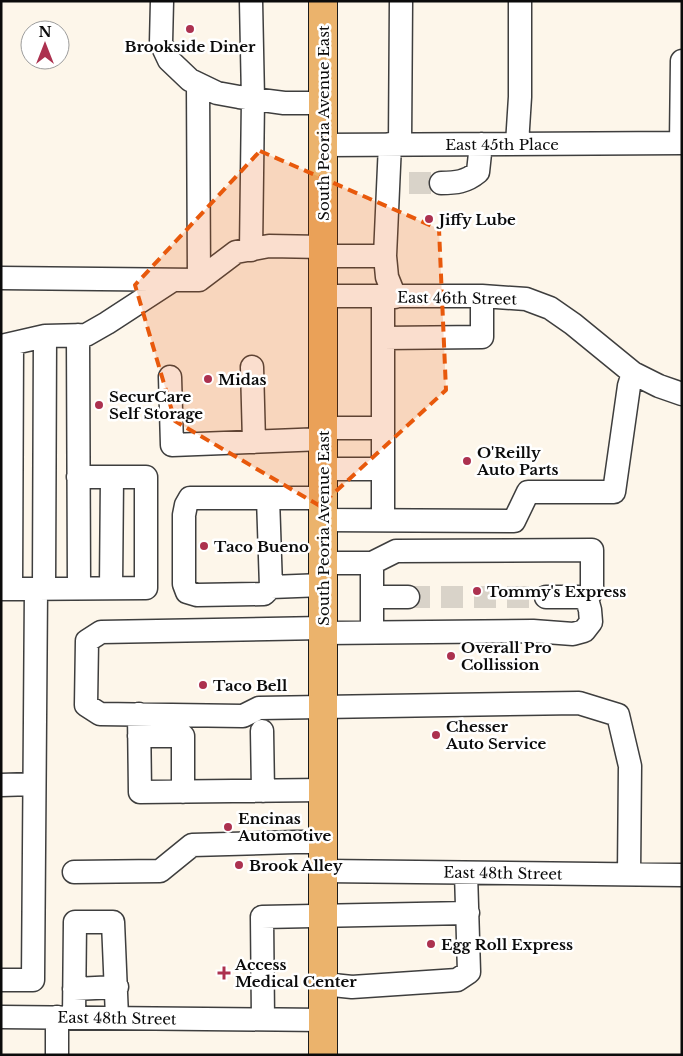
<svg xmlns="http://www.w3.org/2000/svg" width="683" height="1056" viewBox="0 0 683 1056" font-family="'Libre Baskerville',serif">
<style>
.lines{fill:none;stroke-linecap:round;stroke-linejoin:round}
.minor-tunnel{stroke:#d9d3c9;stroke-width:22;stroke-dasharray:22 11;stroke-linecap:butt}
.minor-casing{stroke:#3e3e3e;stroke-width:25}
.major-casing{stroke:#1c1c1c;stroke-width:30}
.minor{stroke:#fff;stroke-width:22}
.major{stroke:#ebb36c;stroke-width:28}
.marked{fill:#e8590c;fill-opacity:0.2;stroke:#e8590c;stroke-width:4;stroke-dasharray:10 6;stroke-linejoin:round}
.poi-dot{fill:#ac314f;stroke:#fff;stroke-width:2}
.labels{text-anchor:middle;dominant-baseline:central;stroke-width:5;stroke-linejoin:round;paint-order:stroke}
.poi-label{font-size:15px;font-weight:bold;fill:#0b0b0b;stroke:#fff;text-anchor:start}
.street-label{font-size:15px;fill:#0b0b0b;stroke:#fff}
</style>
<rect width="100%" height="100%" fill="#fdf6ea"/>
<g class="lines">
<path class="minor-tunnel" d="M 409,183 L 441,183
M 408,597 L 546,597"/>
<g class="minor-casing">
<path id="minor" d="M 162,1 L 161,43 L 169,60 L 190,80 L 217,93 L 239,97 L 284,103 L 323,103
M 251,1 L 253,99 L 251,250
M 198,84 L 199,280
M 681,143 L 682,61
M 390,144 L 385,256 L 387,277 L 395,297
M 400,144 L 401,1
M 517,144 L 520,97 L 520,1
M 323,145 L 682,143
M 441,183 C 456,183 466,182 478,172 L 481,144
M 323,256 L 385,256
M 1,278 L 199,280 L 236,252 L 269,246 L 323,247
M 323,296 L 482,296 L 526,299 L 550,308 L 573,324 L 633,373 L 659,386 L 682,394
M 78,335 L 79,588
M 383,338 L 482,337 L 482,296
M 1,346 L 45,336 L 86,335 L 107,323 L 173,280
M 252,367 L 254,442
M 170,377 L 172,445 L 323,439
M 323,428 L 383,428
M 323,469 L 383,469
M 268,498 L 271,587
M 323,498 L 190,498 L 186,505 L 184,515 L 184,584 L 187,592 L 197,595 L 264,594 L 271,587 L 323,585
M 323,520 L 514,521 L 528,492 L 614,492 L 629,386 L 633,373
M 383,520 L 383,297
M 323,563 L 372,563 L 396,551 L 592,550 L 592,591 L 587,599 L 590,610 L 591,622 L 584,631 L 573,634 L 533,631 L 323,633
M 372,563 L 372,632
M 111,588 L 112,477
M 1,589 L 146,588 L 146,477 L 78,477
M 11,589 L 12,344
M 44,589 L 45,336
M 372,597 L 408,597
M 546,597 L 578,597 L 587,599
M 323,628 L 101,632 L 87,641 L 86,705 L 100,714 L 243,716 L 259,708 L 579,703 L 618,715 L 630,766 L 629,874
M 139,714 L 140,792 L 323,790
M 262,731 L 263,791
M 139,736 L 183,736 L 183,792
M 1,785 L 34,784
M 323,871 L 682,875
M 74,872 L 160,871 L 192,845 L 295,842 L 323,842
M 1,980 L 33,980 L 36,589
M 323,984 L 352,987 L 457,980 L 469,972 L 466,873
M 74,989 L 117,987
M 1,1017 L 323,1020
M 74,1017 L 75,922 L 113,922 L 117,1017
M 263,1019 L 262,917 L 468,913
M 57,1055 L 57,1017"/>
</g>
<g class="major-casing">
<path id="major" d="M 323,1055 L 323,1"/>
</g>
<use href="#minor" class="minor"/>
<use href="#major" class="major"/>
</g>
<path class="marked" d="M 260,151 L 439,229 L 446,390 L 320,506 L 175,421 L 135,285 Z"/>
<g class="poi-dot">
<circle cx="190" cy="29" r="5"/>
<circle cx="429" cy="219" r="5"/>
<circle cx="208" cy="379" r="5"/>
<circle cx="99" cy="405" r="5"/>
<circle cx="467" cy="461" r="5"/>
<circle cx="204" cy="546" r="5"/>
<circle cx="477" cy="591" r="5"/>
<circle cx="451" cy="656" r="5"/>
<circle cx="203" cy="685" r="5"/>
<circle cx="436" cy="735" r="5"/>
<circle cx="228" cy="827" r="5"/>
<circle cx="239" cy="865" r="5"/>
<circle cx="431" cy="944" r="5"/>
<path d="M221.5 965.5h5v5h5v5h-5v5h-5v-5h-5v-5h5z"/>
</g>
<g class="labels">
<g class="poi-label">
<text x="190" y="46" text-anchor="middle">Brookside Diner</text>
<text x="439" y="219">Jiffy Lube</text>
<text x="218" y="379">Midas</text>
<text x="109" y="396">SecurCare<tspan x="109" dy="17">Self Storage</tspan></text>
<text x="477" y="452">O'Reilly<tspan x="477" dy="17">Auto Parts</tspan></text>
<text x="214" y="546">Taco Bueno</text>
<text x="487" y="591">Tommy's Express</text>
<text x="461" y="647">Overall Pro<tspan x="461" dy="17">Collission</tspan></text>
<text x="213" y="685">Taco Bell</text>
<text x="446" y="726">Chesser<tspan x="446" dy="17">Auto Service</tspan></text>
<text x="238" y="818">Encinas<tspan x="238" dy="17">Automotive</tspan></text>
<text x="249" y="865">Brook Alley</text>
<text x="441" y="944">Egg Roll Express</text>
<text x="235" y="964">Access<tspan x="235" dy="17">Medical Center</tspan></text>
</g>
<g class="street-label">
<text transform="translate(323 123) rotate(-90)">South Peoria Avenue East</text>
<text x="502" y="144">East 45th Place</text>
<text transform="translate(457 298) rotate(1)">East 46th Street</text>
<text transform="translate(323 528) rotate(-90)">South Peoria Avenue East</text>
<text transform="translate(503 873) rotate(1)">East 48th Street</text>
<text transform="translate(117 1018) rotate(1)">East 48th Street</text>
</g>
</g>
<rect width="683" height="1056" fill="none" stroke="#0b0b0b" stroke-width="5"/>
<g transform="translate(45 45)"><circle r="24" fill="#ffffff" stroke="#9d9d9d"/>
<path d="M0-4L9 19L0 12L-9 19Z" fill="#ac314f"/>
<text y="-8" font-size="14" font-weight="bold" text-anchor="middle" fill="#0b0b0b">N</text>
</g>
</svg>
